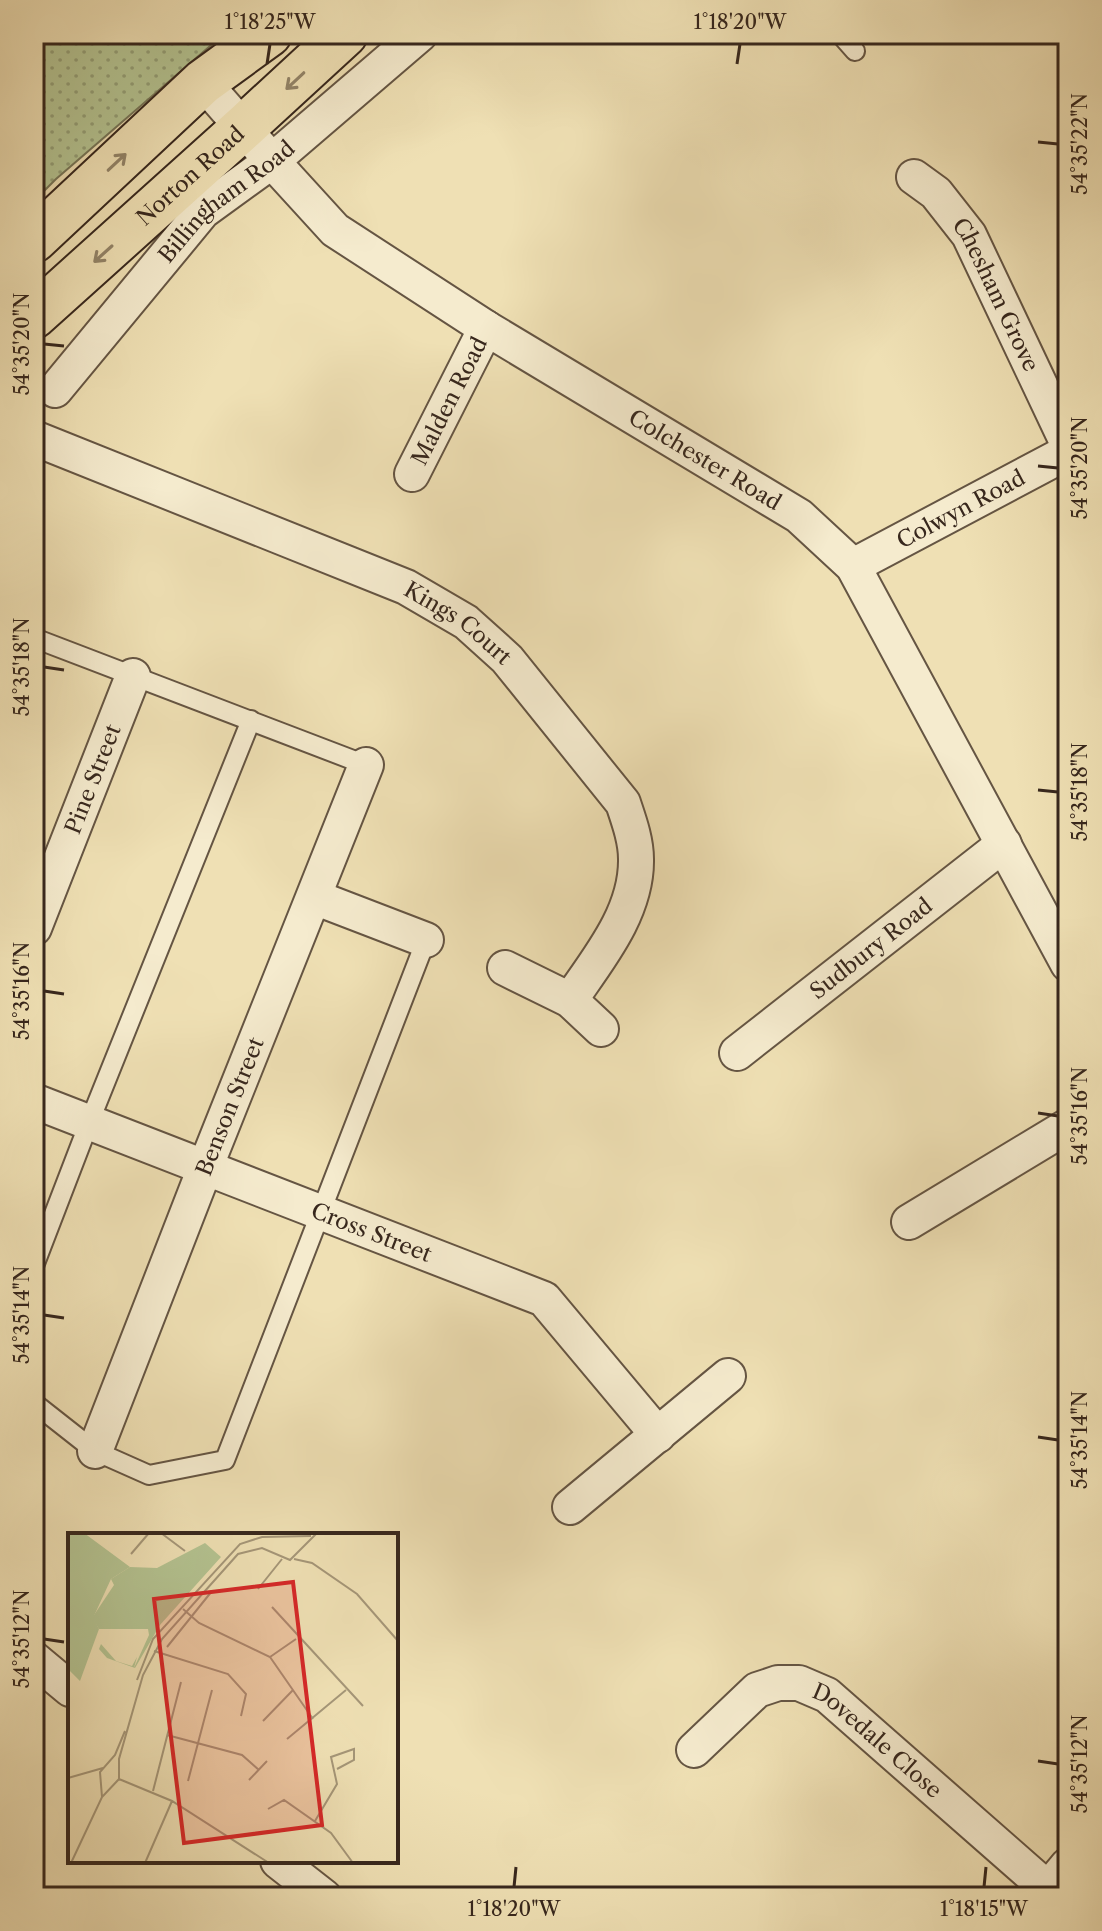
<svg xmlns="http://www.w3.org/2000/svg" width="1102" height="1931" viewBox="0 0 1102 1931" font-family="'Libre Caslon Text',serif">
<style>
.grass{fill:url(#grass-dots);stroke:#767557;stroke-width:2}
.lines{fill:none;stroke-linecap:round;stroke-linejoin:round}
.lane-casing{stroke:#655543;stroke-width:22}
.street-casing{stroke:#655543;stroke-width:38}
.primary-casing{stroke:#37271d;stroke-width:48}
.lane{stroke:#f5ebce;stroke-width:18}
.street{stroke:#f5ebce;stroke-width:34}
.primary{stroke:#efe0b4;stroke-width:44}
.oneway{stroke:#938468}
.ticks{fill:none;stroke:#37271d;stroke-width:3}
.labels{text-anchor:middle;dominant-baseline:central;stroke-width:6;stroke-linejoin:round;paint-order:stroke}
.street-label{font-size:22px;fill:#37271d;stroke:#f5ebce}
.inset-road{fill:none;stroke:#a59678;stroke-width:2}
.view{fill:#d62828;fill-opacity:0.15;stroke:#d62828;stroke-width:4}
.inset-edge{fill:none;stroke:#37271d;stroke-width:4}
.neatline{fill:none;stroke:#37271d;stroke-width:3}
.ticks-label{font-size:20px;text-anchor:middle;fill:#37271d}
</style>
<defs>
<pattern id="grass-dots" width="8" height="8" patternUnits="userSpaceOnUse" patternTransform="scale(2)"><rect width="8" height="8" fill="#b4c391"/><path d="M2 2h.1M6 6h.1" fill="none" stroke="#939e76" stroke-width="1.8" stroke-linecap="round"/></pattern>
</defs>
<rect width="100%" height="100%" fill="#efe0b4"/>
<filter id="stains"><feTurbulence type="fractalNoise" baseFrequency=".0025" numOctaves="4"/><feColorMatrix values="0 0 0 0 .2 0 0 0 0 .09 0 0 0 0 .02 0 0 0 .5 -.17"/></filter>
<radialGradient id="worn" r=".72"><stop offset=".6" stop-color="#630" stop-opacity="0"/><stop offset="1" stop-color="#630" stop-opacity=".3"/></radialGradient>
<path class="grass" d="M 34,34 L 224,34 L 56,179 L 34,201 Z"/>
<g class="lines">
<g class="lane-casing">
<path id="lane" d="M 840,34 L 855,51
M 34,638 L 366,765
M 34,1266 L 89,1123 L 251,720
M 34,1403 L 95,1451 L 149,1475 L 225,1460 L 426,940"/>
</g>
<g class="street-casing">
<g id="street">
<path id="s1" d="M 203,82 L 272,161 L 335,230 L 486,328 L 799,516 L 853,566 L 1068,964"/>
<path id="s2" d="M 914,177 L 936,193 L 969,235 L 1068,444"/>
<path id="s3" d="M 55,390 L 203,211 L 272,161 L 420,34"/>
<path id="s4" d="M 34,438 L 406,587 L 466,622 L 507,659 L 623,803 C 629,821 636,840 636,859 C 637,912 599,958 570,1000"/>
<path id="s5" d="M 412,474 L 486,328"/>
<path id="s6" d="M 853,566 L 1068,452"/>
<path d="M 314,897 L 426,940"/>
<path id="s7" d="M 34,928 L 133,676"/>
<path d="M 505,968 L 570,1000 L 601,1029"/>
<path id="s8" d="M 737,1053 L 1004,844"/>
<path id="s9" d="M 34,1101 L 544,1299 L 658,1435"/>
<path d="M 909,1222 L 1068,1126"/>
<path id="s10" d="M 95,1451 L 205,1168 L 366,765"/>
<path d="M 570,1507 L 728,1376"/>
<path d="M 34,1659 L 70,1689"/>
<path id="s11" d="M 694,1750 L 757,1690 L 778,1683 L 799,1683 L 827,1695 L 1057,1897"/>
<path d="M 278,1861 L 324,1897"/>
<path d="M 1048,1889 L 1068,1865"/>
</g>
</g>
<g class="primary-casing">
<g id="primary">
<path d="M 34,240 L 203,82 L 269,34"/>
<path id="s12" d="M 34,316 L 244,127 L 345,34"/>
</g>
</g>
<use href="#lane" class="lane"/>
<use href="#street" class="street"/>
<use href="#primary" class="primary"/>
</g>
<defs><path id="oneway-shaft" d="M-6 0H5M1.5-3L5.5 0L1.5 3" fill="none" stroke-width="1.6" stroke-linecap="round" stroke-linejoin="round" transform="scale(2)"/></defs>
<g class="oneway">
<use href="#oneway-shaft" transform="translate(295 81) rotate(137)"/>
<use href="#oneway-shaft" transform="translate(117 162) rotate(-43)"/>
<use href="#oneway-shaft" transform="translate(103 254) rotate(138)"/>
</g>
<path class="ticks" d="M 267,64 L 270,44M 737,64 L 740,44M 1038,142 L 1058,144M 44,344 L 64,346M 1038,466 L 1058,468M 44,667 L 64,670M 1038,790 L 1058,792M 44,991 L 64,994M 1038,1113 L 1058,1116M 44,1315 L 64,1318M 1038,1437 L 1058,1440M 44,1639 L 64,1642M 1038,1761 L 1058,1764M 514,1887 L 516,1867M 984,1887 L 986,1867"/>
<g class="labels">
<g class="street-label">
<text stroke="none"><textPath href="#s12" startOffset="210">Norton Road</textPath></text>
<text stroke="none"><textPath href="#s3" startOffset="256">Billingham Road</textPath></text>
<text stroke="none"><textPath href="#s2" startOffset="146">Chesham Grove</textPath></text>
<text stroke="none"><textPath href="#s5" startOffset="82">Malden Road</textPath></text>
<text stroke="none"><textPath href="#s1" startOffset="634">Colchester Road</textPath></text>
<text stroke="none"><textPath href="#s6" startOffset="122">Colwyn Road</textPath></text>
<text stroke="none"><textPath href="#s4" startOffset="464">Kings Court</textPath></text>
<text stroke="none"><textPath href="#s7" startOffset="160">Pine Street</textPath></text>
<text stroke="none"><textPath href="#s8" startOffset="170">Sudbury Road</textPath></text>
<text stroke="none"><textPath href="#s10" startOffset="370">Benson Street</textPath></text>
<text stroke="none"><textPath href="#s9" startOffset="362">Cross Street</textPath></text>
<text stroke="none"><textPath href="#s11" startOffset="228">Dovedale Close</textPath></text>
</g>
</g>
<g transform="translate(68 1533)">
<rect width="330" height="330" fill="#efe0b4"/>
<path d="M 137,10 L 153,24 L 92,92 L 67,135 L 39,125 L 31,116 L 33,111 L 48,128 L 64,133 L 69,124 L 66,135 L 81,102 L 80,96 L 31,96 L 24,85 L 46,52 L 43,46 L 62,34 L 89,35 Z" fill="#b4c391"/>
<path d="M 0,0 L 16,0 L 62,34 L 43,46 L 25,85 L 31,96 L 12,148 L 0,136 Z" fill="#b4c391"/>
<path class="inset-road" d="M 93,0 L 117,18M 63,21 L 81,0M 226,26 L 244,30 L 289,61 L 330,108M 190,56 L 214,26M 204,74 L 295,173M 115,76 L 131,90 L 202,124 L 245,186M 99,114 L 144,58M 86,118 L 160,141 L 178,161 L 173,183M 202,124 L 228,106M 69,147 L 85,106 L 172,11 L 194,4 L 243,3M 195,188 L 225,157M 99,202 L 174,222 L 191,237M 219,206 L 278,157M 0,245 L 35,235M 51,246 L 104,268 L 201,330M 181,247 L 199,228M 120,248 L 144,157M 85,258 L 113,149M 34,264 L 32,239 L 47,222 L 57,198M 200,276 L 216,267 L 263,300 L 285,330M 247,288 L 269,251 L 263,224 L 286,216 L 286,227 L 269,236M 3,330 L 34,264 L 51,246 L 51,226 L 75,142 L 94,106 L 170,21 L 194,15 L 222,27 L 249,0M 77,330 L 104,268"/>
<path class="view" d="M 225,49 L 254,292 L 116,310 L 86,66 Z"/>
<rect width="330" height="330" class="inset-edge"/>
</g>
<rect width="1102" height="1931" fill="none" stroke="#efe0b4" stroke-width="88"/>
<rect x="44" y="44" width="1014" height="1843" class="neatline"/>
<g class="ticks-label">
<text x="270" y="29">1°18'25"W</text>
<text x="740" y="29">1°18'20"W</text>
<text transform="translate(1080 144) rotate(-90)" y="7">54°35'22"N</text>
<text transform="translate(22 344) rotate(-90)" y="7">54°35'20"N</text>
<text transform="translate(1080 468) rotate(-90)" y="7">54°35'20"N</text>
<text transform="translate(22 667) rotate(-90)" y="7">54°35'18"N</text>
<text transform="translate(1080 792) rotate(-90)" y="7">54°35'18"N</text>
<text transform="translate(22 991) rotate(-90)" y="7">54°35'16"N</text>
<text transform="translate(1080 1116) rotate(-90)" y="7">54°35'16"N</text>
<text transform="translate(22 1315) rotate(-90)" y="7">54°35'14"N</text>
<text transform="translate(1080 1440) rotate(-90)" y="7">54°35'14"N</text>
<text transform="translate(22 1639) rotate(-90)" y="7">54°35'12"N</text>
<text transform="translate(1080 1764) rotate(-90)" y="7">54°35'12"N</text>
<text x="514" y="1916">1°18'20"W</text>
<text x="984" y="1916">1°18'15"W</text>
</g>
<rect width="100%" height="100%" filter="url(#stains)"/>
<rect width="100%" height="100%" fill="url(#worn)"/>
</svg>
